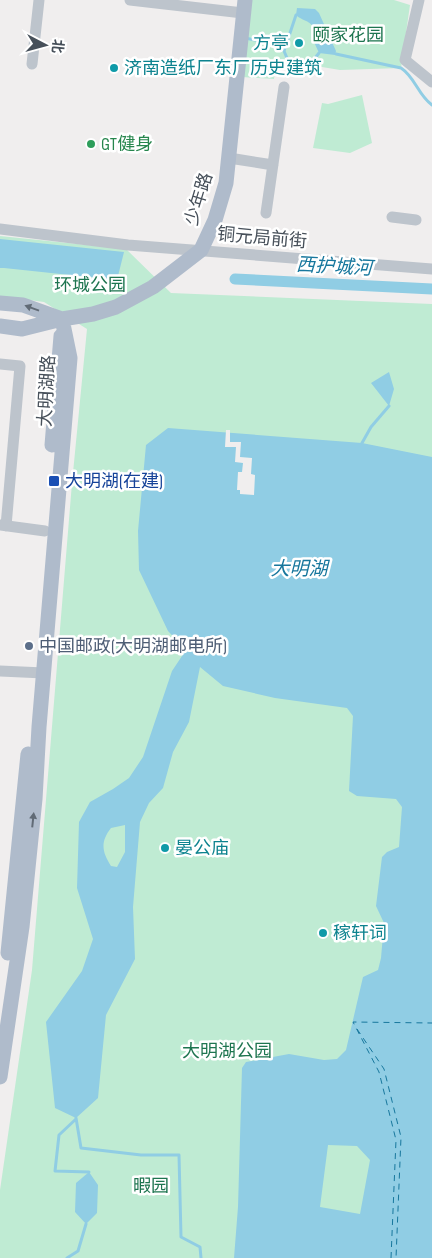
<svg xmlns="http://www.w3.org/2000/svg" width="432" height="1258" viewBox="0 0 432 1258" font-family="'Sofia Sans Condensed','Noto Sans SC',sans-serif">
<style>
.green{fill:#bfebd3}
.water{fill:#90cde4;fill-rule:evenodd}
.pier{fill:#f0eeee}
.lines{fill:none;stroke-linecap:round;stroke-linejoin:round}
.stream{stroke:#90cde4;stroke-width:3}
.canal{stroke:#90cde4;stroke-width:11}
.ferry{stroke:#17779d;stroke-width:1;stroke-dasharray:6 5;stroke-linecap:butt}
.minor{stroke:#bdc4cc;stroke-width:11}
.major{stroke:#afbbcb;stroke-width:15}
.oneway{fill:#616b76}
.culture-dot{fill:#0f9aa8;stroke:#fff;stroke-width:2}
.leisure-dot{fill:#2e9e5b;stroke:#fff;stroke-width:2}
.transit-dot{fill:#1a4fb4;stroke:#fff;stroke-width:2}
.service-dot{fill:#5c6f8a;stroke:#fff;stroke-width:2}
.labels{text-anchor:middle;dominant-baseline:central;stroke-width:5;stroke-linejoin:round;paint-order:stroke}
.park-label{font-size:18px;fill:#1e7550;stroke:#fff}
.culture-label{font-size:18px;fill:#0d838f;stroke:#fff;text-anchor:start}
.leisure-label{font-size:18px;fill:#27864d;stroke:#fff;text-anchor:start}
.street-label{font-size:18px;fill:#47505a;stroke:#fff}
.transit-label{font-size:18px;fill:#164399;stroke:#fff;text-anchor:start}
.service-label{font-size:18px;fill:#4e5e75;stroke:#fff;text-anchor:start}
.water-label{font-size:19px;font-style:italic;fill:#17779d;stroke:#fff}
</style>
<rect width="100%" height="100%" fill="#f0eeee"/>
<path class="green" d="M 251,0 L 394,0 L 410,5 L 401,68 L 340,70 L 316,66 L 314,73 L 276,65 L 274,79 L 242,77 Z
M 362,95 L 372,143 L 350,153 L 313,148 L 322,103 L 328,104 Z
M 0,236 L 126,249 L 171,293 L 432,304 L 432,1258 L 0,1258 L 0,1190 L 32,970 L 72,483 L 87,329 L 44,302 L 0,296 Z"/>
<path class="water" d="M 297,8 L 315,9 L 319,13 L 336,51 L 335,55 L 319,53 L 314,42 L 314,28 C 308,19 302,21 296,15 Z
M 0,239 L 124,252 L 117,280 L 4,268 L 0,268 Z
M 389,372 L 394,389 L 389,406 L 371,383 Z
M 168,428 L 362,443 L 432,457 L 432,1258 L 234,1258 L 238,1207 L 242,1068 L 246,1062 L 289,1054 L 324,1060 L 337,1059 L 346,1050 L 363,977 L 378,970 L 381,958 L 384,923 L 376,906 L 382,857 L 387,852 L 399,847 L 402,807 L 396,799 L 357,796 L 349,791 L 353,716 L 347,708 L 275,698 L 223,686 L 200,667 L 189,722 L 173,752 L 163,788 L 149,803 L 140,822 L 133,907 L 135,959 L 106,1015 L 98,1098 L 76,1118 L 55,1108 L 46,1022 L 82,971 L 93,939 L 77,888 L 79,822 L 90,802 L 113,789 L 129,778 L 143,757 L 172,671 L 186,650 L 168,631 L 139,570 L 138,531 L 146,445 ZM 125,825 L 125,852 L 117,867 L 111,866 C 102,852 100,842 111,828 ZM 328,1145 L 357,1146 L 370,1160 L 360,1214 L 320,1207 Z
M 89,1172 L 98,1185 L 97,1213 L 86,1224 L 75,1212 L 76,1183 Z"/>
<path class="pier" d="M 226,430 L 230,430 L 230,442 L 241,442 L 240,457 L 252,458 L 251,474 L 255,475 L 254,495 L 240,494 L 240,490 L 237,490 L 238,472 L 242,472 L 243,463 L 235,462 L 236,447 L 225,447 Z"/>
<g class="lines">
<path class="stream" d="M 296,15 L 284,51 L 290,65 L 308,67 L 319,53
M 245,38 L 285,46
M 336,54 L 401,68 C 415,77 418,95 432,105
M 362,443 L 371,427 L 389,406
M 76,1118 L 81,1148 L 141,1155 L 179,1155 L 181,1237 L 200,1247 L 201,1258
M 76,1119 L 59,1135 L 55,1171 L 89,1172
M 67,1258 L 78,1251 L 86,1224"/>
<path class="canal" d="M 235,279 L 432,289"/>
<path class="ferry" d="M 357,1029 L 384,1069 L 401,1137 L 396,1258
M 391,1258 L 396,1140 L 379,1072 L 353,1022 L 432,1023"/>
<path class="minor" d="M 130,0 L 243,13
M 419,0 L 405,60 L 432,82
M 32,64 L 39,0
M 229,158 L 273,165
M 266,213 L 284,87
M 392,217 L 416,220
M 0,229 L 128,245 L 432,269
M 0,364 L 20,366 L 6,526
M 0,525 L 45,531
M 0,671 L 44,673"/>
<path class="major" d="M 0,303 L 23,305 L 62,319
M 0,326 L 22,329 L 62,319 L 93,314 L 116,307 L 153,287 L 201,250 L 215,220 L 226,183 L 245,0
M 52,445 L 61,336
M 8,953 L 28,754
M 0,1077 L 22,927 L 35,799 L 39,727 L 70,358 L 62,319"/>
</g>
<defs><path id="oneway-solid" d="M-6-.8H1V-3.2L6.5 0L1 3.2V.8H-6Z" transform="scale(1.25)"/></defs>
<g class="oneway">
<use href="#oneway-solid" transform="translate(32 308) rotate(-160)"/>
<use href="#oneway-solid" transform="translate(33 820) rotate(-84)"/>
</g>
<g class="culture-dot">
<circle cx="299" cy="43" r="5"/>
<circle cx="114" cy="68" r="5"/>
<circle cx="165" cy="848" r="5"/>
<circle cx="323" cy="933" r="5"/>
</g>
<circle class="leisure-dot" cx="91" cy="144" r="5"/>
<rect class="transit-dot" x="48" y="475" width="12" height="12" rx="2.5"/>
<circle class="service-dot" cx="29" cy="646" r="5"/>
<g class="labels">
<g class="park-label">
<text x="348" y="35">颐家花园</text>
<text x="90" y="285">环城公园</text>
<text x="227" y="1051">大明湖公园</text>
<text x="151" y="1186">暇园</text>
</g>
<g class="culture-label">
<text x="289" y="43" text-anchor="end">方亭</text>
<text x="124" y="68">济南造纸厂东厂历史建筑</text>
<text x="175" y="848">晏公庙</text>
<text x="333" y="933">稼轩词</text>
</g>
<g class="leisure-label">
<text x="101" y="144">GT健身</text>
</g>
<g class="street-label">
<text transform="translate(199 199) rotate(-73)">少年路</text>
<text transform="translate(262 238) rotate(5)">铜元局前街</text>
<text transform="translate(47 391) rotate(-87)">大明湖路</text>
</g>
<g class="transit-label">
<text x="65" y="481">大明湖(在建)</text>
</g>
<g class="service-label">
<text x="39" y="646">中国邮政(大明湖邮电所)</text>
</g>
<g class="water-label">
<text transform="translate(334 267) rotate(3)">西护城河</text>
<text x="299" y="569">大明湖</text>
</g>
</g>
<g transform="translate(45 45) rotate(96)" stroke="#ffffff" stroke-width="4" paint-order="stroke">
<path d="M0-4L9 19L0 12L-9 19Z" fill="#47505a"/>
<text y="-8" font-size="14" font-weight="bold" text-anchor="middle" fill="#47505a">北</text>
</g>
</svg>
